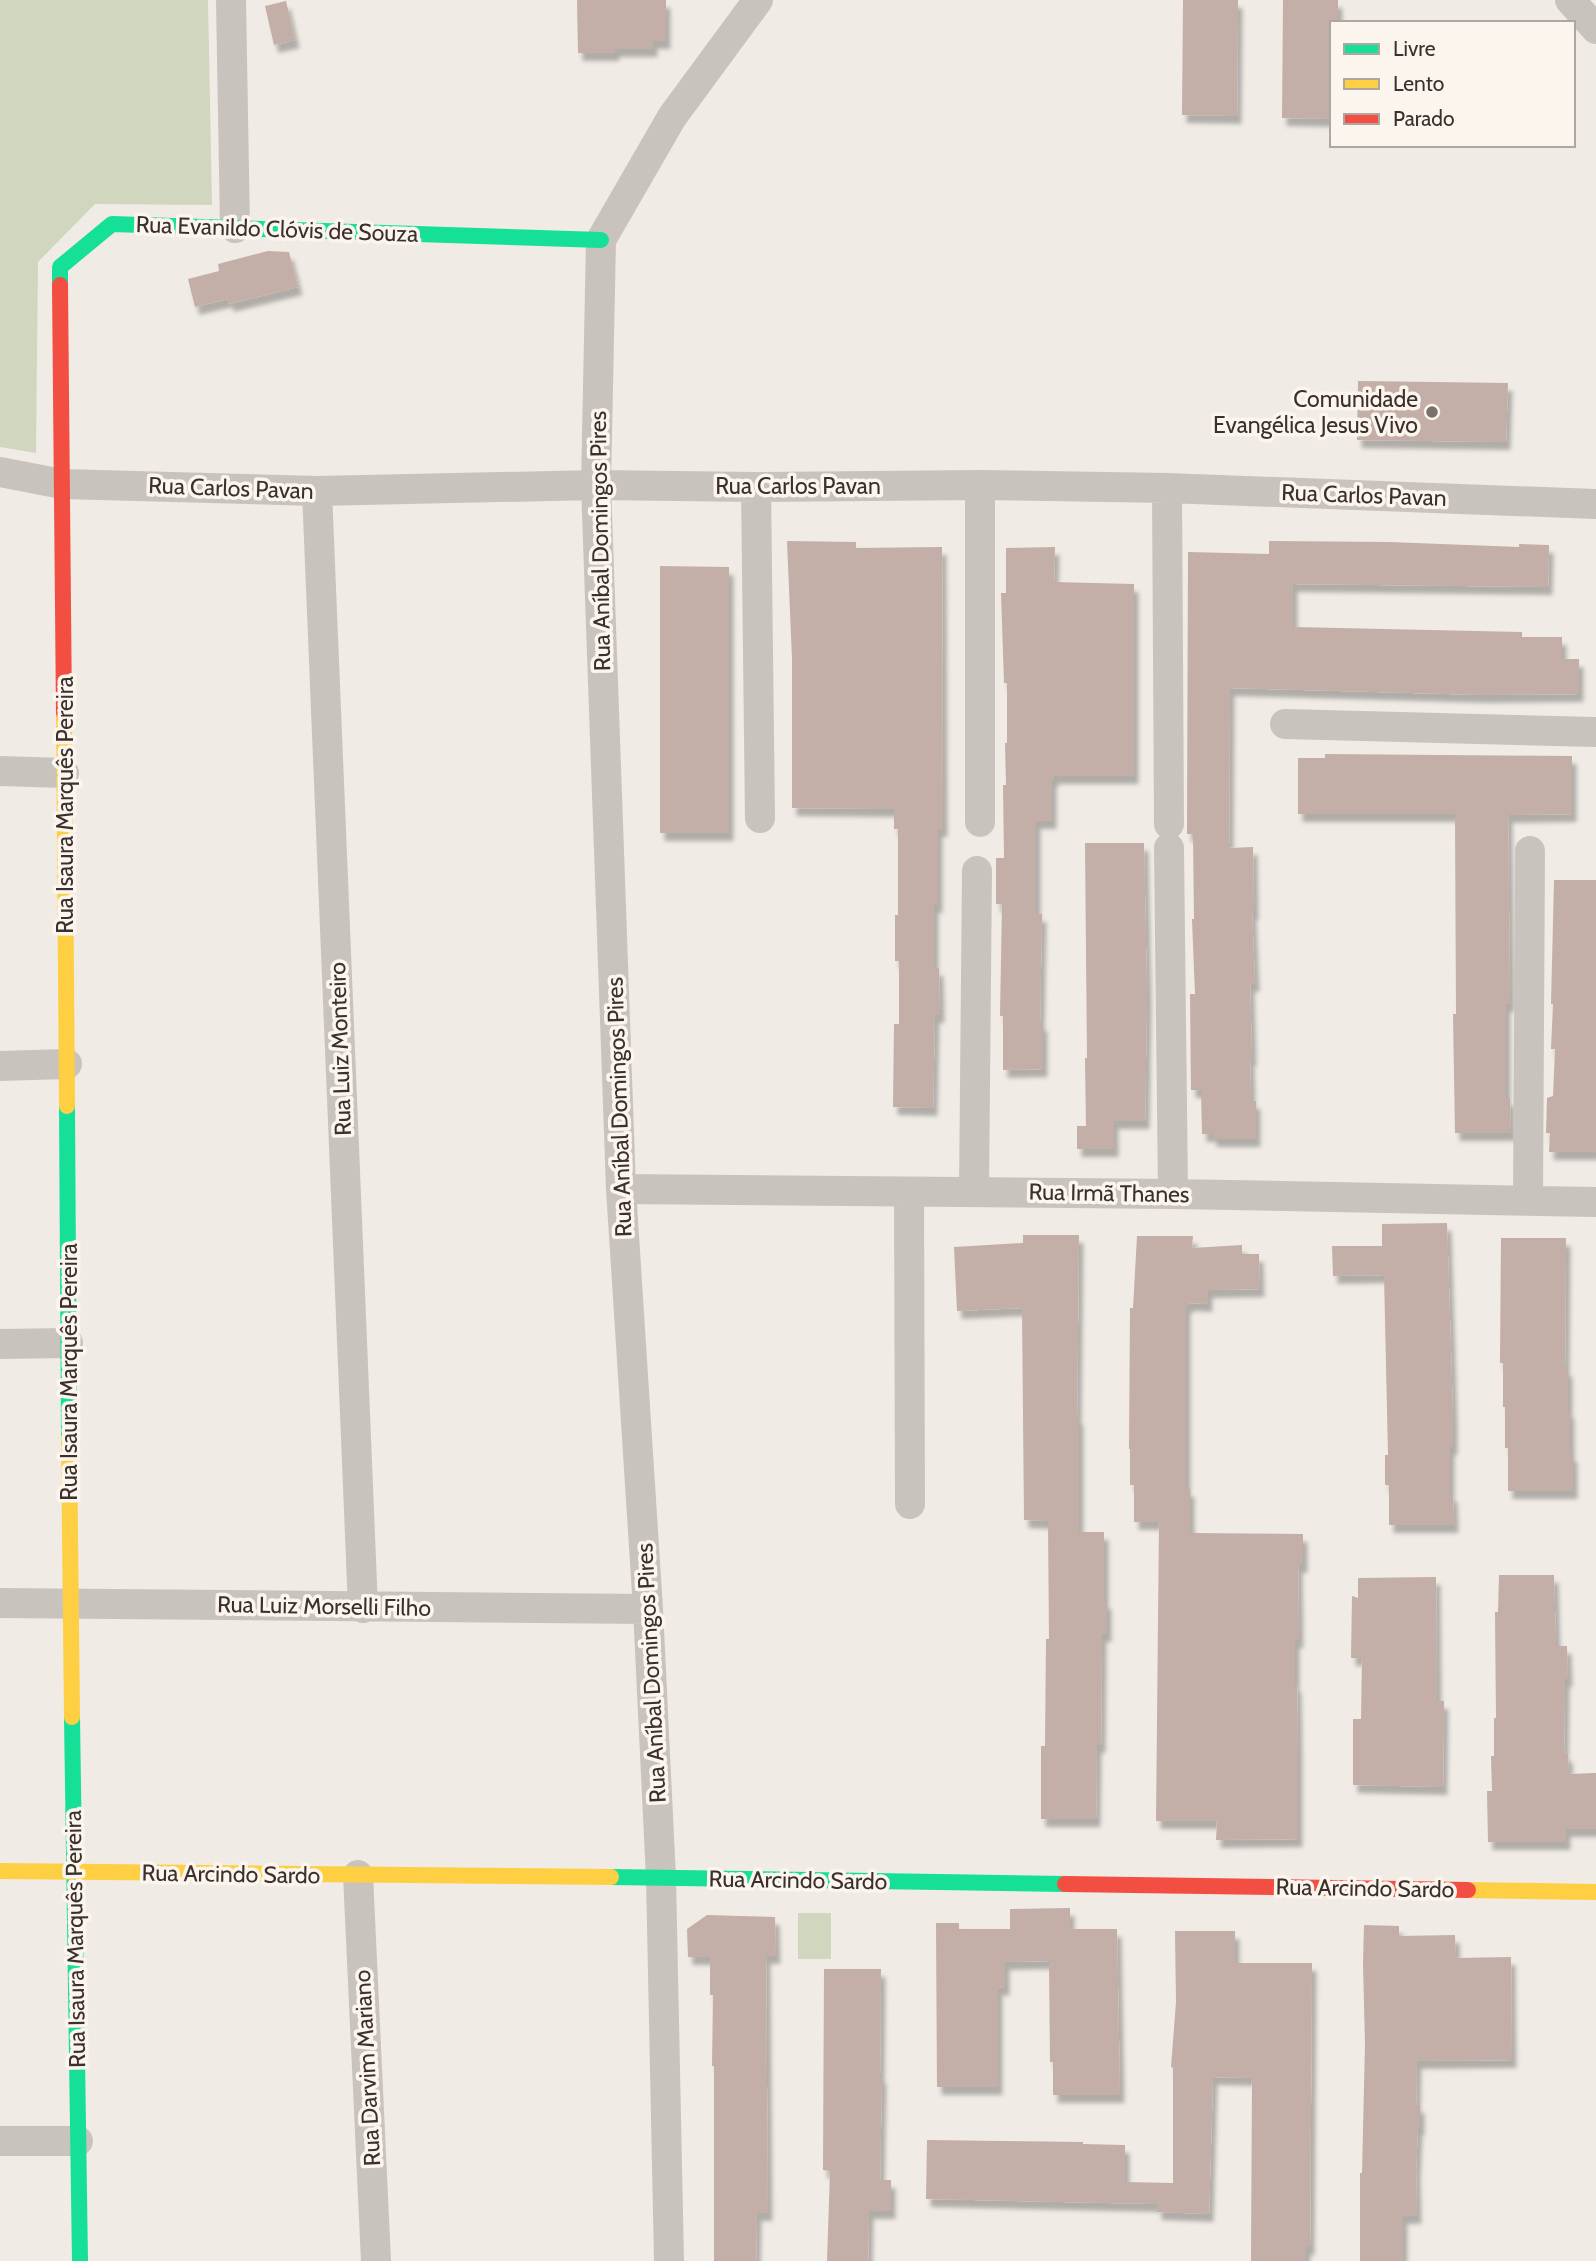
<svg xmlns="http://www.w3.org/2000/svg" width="1596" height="2261" viewBox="0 0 1596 2261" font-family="Cabin,sans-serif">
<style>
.green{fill:#d1d6bf}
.building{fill:#c3afa7;filter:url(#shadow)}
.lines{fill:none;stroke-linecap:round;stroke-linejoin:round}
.street{stroke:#c9c3be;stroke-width:30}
.fast{stroke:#16e098;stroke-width:16}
.slow{stroke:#ffcf43;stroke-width:16}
.jam{stroke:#f24e42;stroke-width:16}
.poi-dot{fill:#7a716c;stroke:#fbf5ee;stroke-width:2.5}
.labels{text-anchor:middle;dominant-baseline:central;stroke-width:7;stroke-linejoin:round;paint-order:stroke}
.street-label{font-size:23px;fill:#3b302b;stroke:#fbf5ee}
.poi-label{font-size:23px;fill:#3b302b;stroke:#fbf5ee;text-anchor:end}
</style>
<defs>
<filter id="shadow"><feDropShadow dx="4.5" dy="8" stdDeviation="2" flood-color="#0004"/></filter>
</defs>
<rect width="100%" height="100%" fill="#f0ebe5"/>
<path class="green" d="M 0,0 L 208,0 L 212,205 L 95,204 L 38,262 L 36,453 L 0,447 Z
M 798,1913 L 831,1913 L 831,1959 L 798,1959 Z"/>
<path class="building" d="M 577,0 L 666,0 L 666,41 L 653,41 L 653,49 L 615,49 L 615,53 L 578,53 Z
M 1183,0 L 1238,0 L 1237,116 L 1182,115 Z
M 1283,0 L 1338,0 L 1338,23 L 1332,23 L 1332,119 L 1282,118 Z
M 286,1 L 295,40 L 274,45 L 265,6 Z
M 268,251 L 289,252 L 298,287 L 229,304 L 228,299 L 195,307 L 188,279 L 219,271 L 218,264 Z
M 1358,381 L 1508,383 L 1506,442 L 1357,440 Z
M 787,541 L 856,542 L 856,548 L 942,547 L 943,829 L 938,829 L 938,905 L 934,905 L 934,968 L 939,968 L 940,1015 L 935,1015 L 933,1108 L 893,1107 L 894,1024 L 899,1024 L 899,961 L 895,961 L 895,915 L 898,915 L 898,829 L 894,829 L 894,809 L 792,808 L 792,659 Z
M 1269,541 L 1389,542 L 1519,547 L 1519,544 L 1549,545 L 1548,587 L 1293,584 L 1293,627 L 1522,632 L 1522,637 L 1562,637 L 1562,659 L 1579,659 L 1579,694 L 1485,695 L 1230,688 L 1229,848 L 1253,847 L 1254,912 L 1252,912 L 1255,984 L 1250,984 L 1252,1058 L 1250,1058 L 1251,1101 L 1256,1101 L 1256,1139 L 1212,1139 L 1212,1134 L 1202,1134 L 1201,1090 L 1191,1090 L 1190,994 L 1195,994 L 1192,919 L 1194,919 L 1193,834 L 1187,834 L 1188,552 L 1269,554 Z
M 1055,547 L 1054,582 L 1134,584 L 1134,776 L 1054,776 L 1054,779 L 1052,779 L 1052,821 L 1036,821 L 1036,914 L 1042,914 L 1040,1023 L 1043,1023 L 1043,1069 L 1003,1070 L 1003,1016 L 1000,1016 L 1002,904 L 996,904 L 996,858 L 1004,858 L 1003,785 L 1006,785 L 1005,743 L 1007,743 L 1007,683 L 1004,683 L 1001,593 L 1006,593 L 1006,548 Z
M 660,566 L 729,567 L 729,833 L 660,833 Z
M 1325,754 L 1572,756 L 1572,814 L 1508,815 L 1510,1004 L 1506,1004 L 1506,1098 L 1510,1098 L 1511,1133 L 1455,1133 L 1453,1014 L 1456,1014 L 1455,814 L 1298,814 L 1298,758 L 1325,758 Z
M 1085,843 L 1144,843 L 1147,996 L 1145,1121 L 1114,1121 L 1114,1149 L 1077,1149 L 1077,1126 L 1086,1126 L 1085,1058 L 1087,1058 Z
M 1554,880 L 1596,880 L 1596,1152 L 1549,1152 L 1550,1133 L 1546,1133 L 1547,1098 L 1553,1096 L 1555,1049 L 1551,1049 L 1553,1004 L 1551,1004 Z
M 1447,1223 L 1453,1416 L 1453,1447 L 1450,1447 L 1450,1494 L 1453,1494 L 1454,1525 L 1389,1525 L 1389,1485 L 1385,1485 L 1385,1455 L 1388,1455 L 1384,1275 L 1333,1276 L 1332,1246 L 1382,1246 L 1382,1224 Z
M 1023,1235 L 1079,1235 L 1077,1417 L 1079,1417 L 1079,1532 L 1104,1532 L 1104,1601 L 1107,1601 L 1107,1634 L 1102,1634 L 1101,1745 L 1097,1745 L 1096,1819 L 1041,1819 L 1041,1746 L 1045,1746 L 1046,1639 L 1049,1639 L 1048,1521 L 1024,1520 L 1022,1308 L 957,1311 L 954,1247 L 1023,1243 Z
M 1137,1236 L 1193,1236 L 1192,1248 L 1242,1245 L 1242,1254 L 1259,1254 L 1260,1289 L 1208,1290 L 1208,1304 L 1189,1303 L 1189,1305 L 1186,1305 L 1186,1489 L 1190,1489 L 1190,1533 L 1303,1534 L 1303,1565 L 1298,1565 L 1299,1640 L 1295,1640 L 1295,1685 L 1297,1685 L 1298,1753 L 1298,1839 L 1216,1840 L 1217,1821 L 1156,1821 L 1159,1522 L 1134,1522 L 1134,1485 L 1130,1485 L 1130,1449 L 1129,1449 L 1130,1308 L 1133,1308 Z
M 1501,1238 L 1566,1238 L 1565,1369 L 1568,1369 L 1568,1411 L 1570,1411 L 1570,1454 L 1573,1454 L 1573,1491 L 1508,1491 L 1508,1448 L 1505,1448 L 1505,1407 L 1503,1407 L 1503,1363 L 1500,1363 Z
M 1499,1575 L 1554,1575 L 1556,1646 L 1567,1646 L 1568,1679 L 1565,1679 L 1564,1754 L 1568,1754 L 1569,1774 L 1596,1773 L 1596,1829 L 1566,1829 L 1566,1842 L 1488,1842 L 1487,1791 L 1492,1791 L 1491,1756 L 1494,1756 L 1494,1718 L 1496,1718 L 1495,1612 L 1498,1612 Z
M 1436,1577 L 1437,1701 L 1444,1701 L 1443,1787 L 1353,1785 L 1353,1719 L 1361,1719 L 1362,1658 L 1351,1658 L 1352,1596 L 1358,1598 L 1358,1578 Z
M 1070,1908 L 1070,1929 L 1117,1929 L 1120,2095 L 1053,2095 L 1053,2062 L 1050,2062 L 1049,1961 L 1005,1962 L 1005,1988 L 998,1987 L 998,2087 L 937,2087 L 936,1923 L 959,1923 L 959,1929 L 1010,1929 L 1010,1909 Z
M 707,1915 L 775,1917 L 776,1956 L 766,1956 L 768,2213 L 757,2213 L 756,2261 L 714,2261 L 714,2066 L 712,2066 L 713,1995 L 710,1995 L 710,1957 L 688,1957 L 687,1929 Z
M 1364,1925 L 1399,1926 L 1399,1936 L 1455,1935 L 1456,1958 L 1511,1957 L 1512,2060 L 1417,2061 L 1416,2105 L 1420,2105 L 1420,2127 L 1418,2127 L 1416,2170 L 1417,2216 L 1403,2216 L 1403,2261 L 1360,2261 L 1360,2173 L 1362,2173 L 1365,2044 L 1363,1963 Z
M 1175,1931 L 1235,1931 L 1235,1963 L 1312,1963 L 1310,2247 L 1306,2247 L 1306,2261 L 1251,2261 L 1252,2078 L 1213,2077 L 1209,2214 L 1157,2212 L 1157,2204 L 926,2199 L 927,2140 L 1083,2142 L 1083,2144 L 1125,2145 L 1125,2182 L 1173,2183 L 1173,2068 L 1171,2067 L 1176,2002 Z
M 824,1969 L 881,1969 L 880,2076 L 882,2076 L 880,2180 L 891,2180 L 891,2211 L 869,2211 L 868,2261 L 827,2261 L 830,2171 L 823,2170 Z"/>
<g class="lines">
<path class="street" d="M 231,0 L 235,228
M 1570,0 L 1596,29
M 0,472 L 62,484 L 317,491 L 596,485 L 756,487 L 980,485 L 1167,488 L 1596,504
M 980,485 L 980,822
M 756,487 L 760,818
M 1167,488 L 1169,824
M 317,491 L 363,1608
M 1285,724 L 1596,732
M 0,771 L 64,773
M 1169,848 L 1173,1194
M 0,1066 L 67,1064
M 621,1189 L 1173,1194 L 1596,1202
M 909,1192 L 910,1504
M 974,1192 L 977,871
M 1528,1200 L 1530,851
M 0,1344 L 68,1343
M 0,1603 L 648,1609
M 358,1875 L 376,2261
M 0,2141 L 78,2141
M 669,2261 L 661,1878 L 648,1609 L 621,1189 L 596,485 L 601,240 L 672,117 L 758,0"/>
<path class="fast" d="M 60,285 L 60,267 L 112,224 L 601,240
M 67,1106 L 69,1438
M 72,1717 L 80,2261
M 611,1877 L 1065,1884"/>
<path class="slow" d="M 64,713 L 67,1106
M 69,1438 L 72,1717
M 0,1871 L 611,1877
M 1468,1890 L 1596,1892"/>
<path class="jam" d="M 60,285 L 64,713
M 1065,1884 L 1468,1890"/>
</g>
<circle class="poi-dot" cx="1432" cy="412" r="7"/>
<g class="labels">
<g class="street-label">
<text transform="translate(277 229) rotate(2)">Rua Evanildo Clóvis de Souza</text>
<text x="798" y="486">Rua Carlos Pavan</text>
<text transform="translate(231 488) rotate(2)">Rua Carlos Pavan</text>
<text transform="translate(1364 495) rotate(2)">Rua Carlos Pavan</text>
<text transform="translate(600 541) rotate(-91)">Rua Aníbal Domingos Pires</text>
<text transform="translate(65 805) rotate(-90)">Rua Isaura Marquês Pereira</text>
<text transform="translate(340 1049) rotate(-92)">Rua Luiz Monteiro</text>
<text transform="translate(619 1107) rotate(-92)">Rua Aníbal Domingos Pires</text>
<text transform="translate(1109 1193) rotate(1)">Rua Irmã Thanes</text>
<text transform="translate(69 1372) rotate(-90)">Rua Isaura Marquês Pereira</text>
<text transform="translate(324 1606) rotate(1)">Rua Luiz Morselli Filho</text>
<text transform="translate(651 1673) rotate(-93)">Rua Aníbal Domingos Pires</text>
<text transform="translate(231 1874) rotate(1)">Rua Arcindo Sardo</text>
<text transform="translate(798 1880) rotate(1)">Rua Arcindo Sardo</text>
<text transform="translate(1365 1888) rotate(1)">Rua Arcindo Sardo</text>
<text transform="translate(75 1939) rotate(-91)">Rua Isaura Marquês Pereira</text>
<text transform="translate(367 2068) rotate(-93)">Rua Darvim Mariano</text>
</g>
<g class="poi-label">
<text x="1418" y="399">Comunidade<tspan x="1418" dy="26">Evangélica Jesus Vivo</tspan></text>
</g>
</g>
<rect x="1330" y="21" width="245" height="126" fill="#fbf5ee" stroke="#aea6a0" stroke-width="2"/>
<rect x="1344" y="44" width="35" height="10" fill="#16e098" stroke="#aea6a0" stroke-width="2"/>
<text x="1393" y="56" font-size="21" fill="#3b302b">Livre</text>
<rect x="1344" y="79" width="35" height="10" fill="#ffcf43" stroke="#aea6a0" stroke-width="2"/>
<text x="1393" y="91" font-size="21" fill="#3b302b">Lento</text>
<rect x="1344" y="114" width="35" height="10" fill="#f24e42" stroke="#aea6a0" stroke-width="2"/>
<text x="1393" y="126" font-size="21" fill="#3b302b">Parado</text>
</svg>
